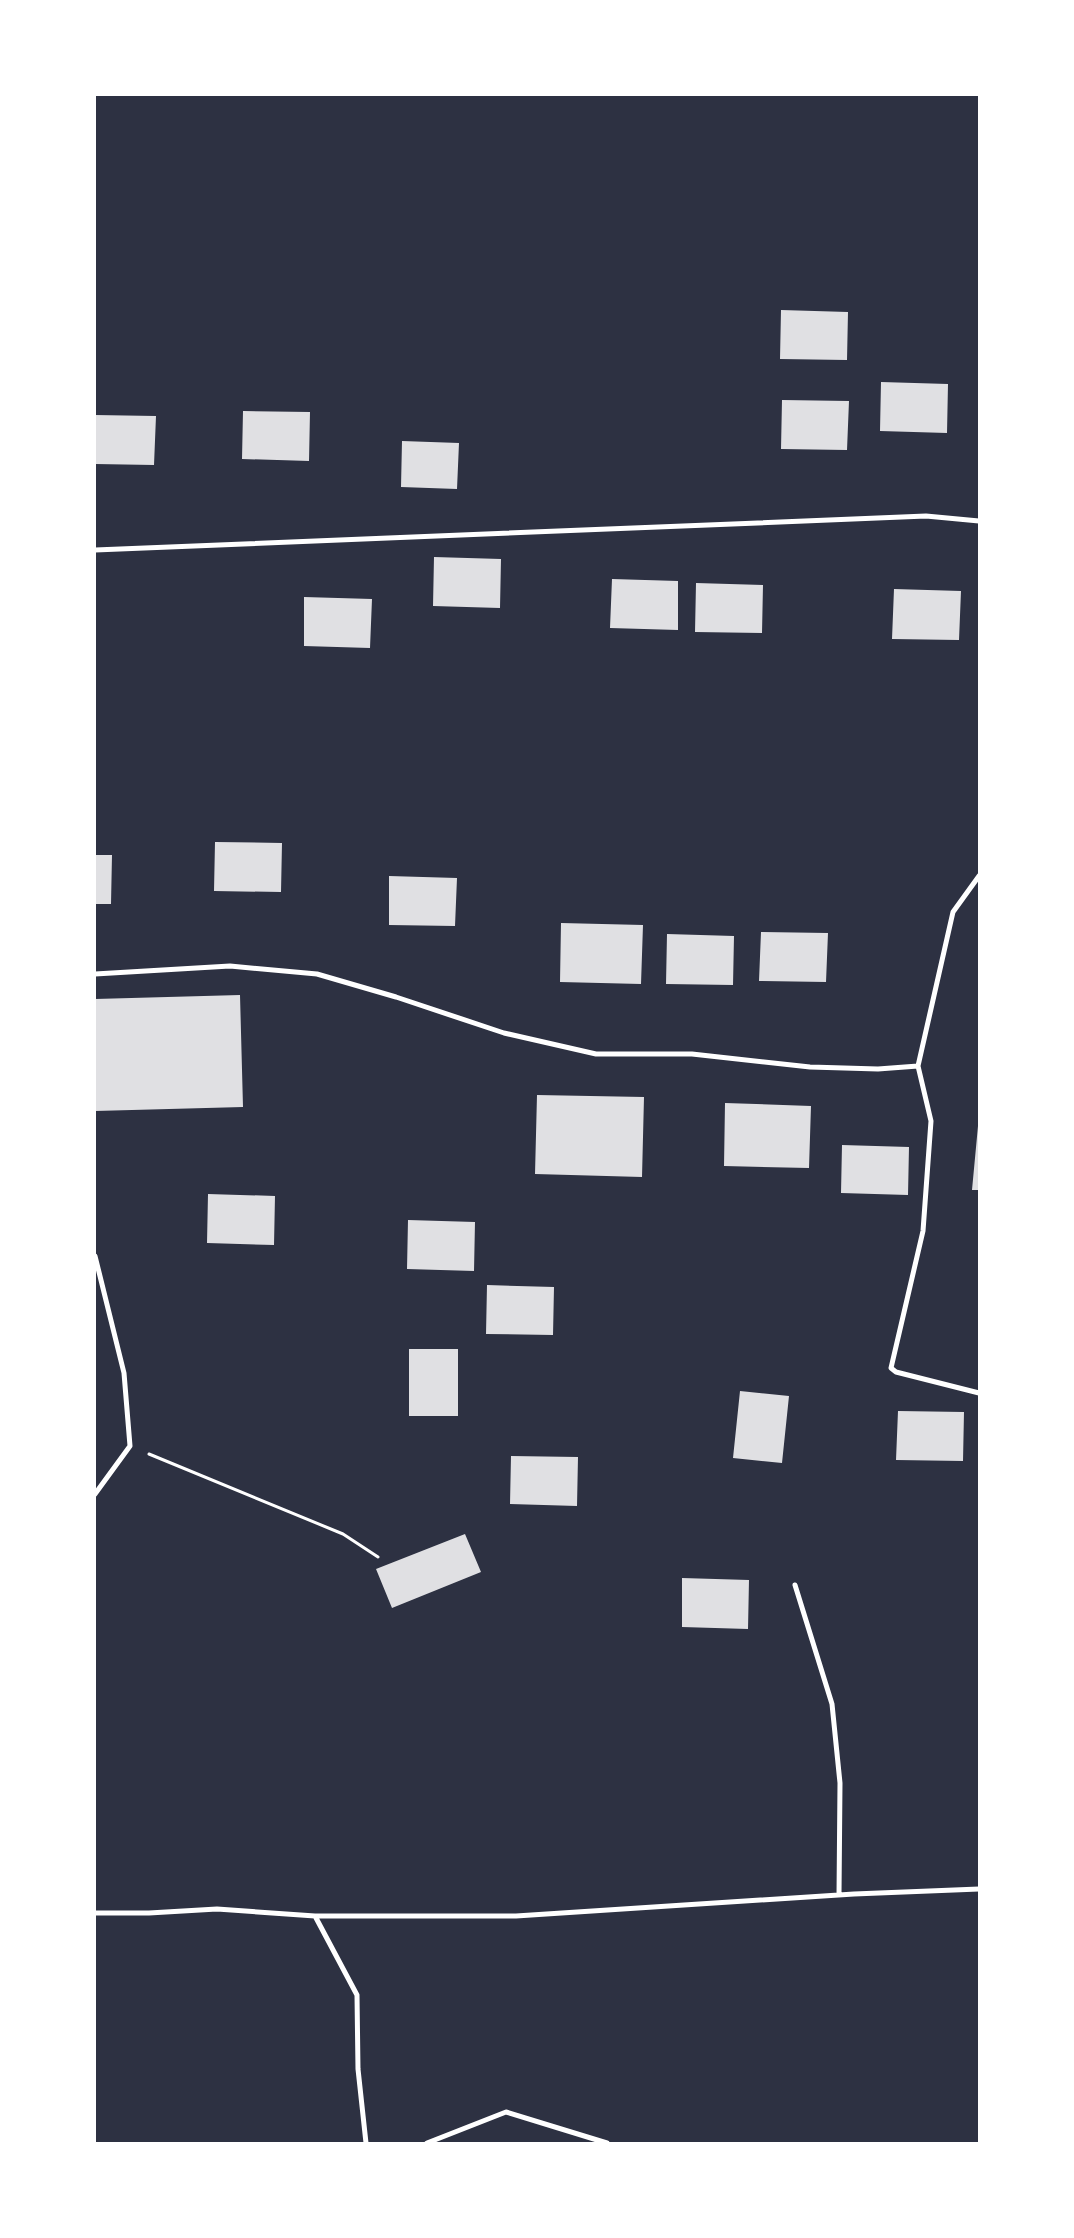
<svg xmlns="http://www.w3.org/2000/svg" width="1074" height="2238" viewBox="0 0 1074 2238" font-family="'IBM Plex Serif',serif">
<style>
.building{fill:#e0e0e3}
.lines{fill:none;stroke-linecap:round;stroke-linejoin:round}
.path{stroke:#fff;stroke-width:3}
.minor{stroke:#fff;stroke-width:5}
</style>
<rect width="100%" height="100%" fill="#2d3142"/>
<path class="building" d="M 781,310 L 848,312 L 847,360 L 780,359 Z
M 881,382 L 948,384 L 947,433 L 880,431 Z
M 782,400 L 849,401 L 847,450 L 781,449 Z
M 243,411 L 310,412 L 309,461 L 242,459 Z
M 95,415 L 156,416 L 154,465 L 95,464 Z
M 402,441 L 459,443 L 457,489 L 401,487 Z
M 434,557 L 501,559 L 500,608 L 433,606 Z
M 612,579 L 678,581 L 678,630 L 610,628 Z
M 696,583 L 763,585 L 762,633 L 695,632 Z
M 894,589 L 961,591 L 959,640 L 892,639 Z
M 304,597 L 372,599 L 370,648 L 304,646 Z
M 215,842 L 282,843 L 281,892 L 214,891 Z
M 95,855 L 112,855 L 111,904 L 95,904 Z
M 389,876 L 457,878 L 455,926 L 389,925 Z
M 561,923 L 643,925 L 641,984 L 560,982 Z
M 761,932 L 828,933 L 826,982 L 759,981 Z
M 667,934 L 734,936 L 733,985 L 666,984 Z
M 240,995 L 243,1107 L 95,1111 L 95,999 Z
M 537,1095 L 644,1097 L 642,1177 L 535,1174 Z
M 725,1103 L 811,1106 L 809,1168 L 724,1166 Z
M 978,1126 L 979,1126 L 979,1190 L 972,1190 Z
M 842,1145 L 909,1147 L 908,1195 L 841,1193 Z
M 208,1194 L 275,1196 L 274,1245 L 207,1243 Z
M 408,1220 L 475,1222 L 474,1271 L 407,1269 Z
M 487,1285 L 554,1287 L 553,1335 L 486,1334 Z
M 409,1349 L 458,1349 L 458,1416 L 409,1416 Z
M 740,1391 L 789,1396 L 782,1463 L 733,1458 Z
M 898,1411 L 964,1412 L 963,1461 L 896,1460 Z
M 511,1456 L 578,1457 L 577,1506 L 510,1504 Z
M 465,1534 L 481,1572 L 392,1608 L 376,1569 Z
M 682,1578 L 749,1580 L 748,1629 L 682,1627 Z"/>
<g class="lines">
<path class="path" d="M 149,1454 L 343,1534 L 378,1557"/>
<path class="minor" d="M 95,550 L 926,516 L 979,521
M 95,974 L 230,966 L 317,974 L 396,997 L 504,1033 L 596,1054 L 692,1054 L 810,1067 L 878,1069 L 918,1066 L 953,912 L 979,876
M 918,1066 L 931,1121 L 923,1231 L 891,1368 L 896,1372 L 979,1393
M 95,1256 L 124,1373 L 130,1446 L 95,1494
M 795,1585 L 832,1704 L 840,1783 L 839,1895
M 95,1913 L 149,1913 L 217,1909 L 315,1916 L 516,1916 L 854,1894 L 979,1889
M 315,1916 L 357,1995 L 358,2069 L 366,2143
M 427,2143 L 506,2112 L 607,2143"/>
</g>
<rect width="1074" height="2238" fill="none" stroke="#ffffff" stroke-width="192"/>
</svg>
